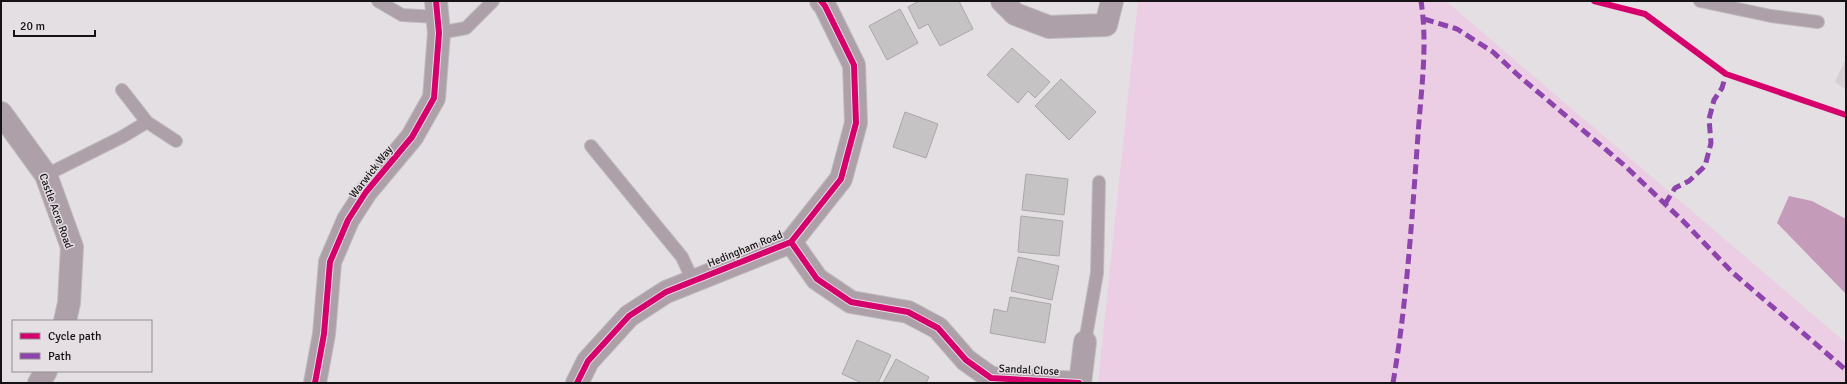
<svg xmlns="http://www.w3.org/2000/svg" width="1847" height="384" viewBox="0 0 1847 384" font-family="Signika,sans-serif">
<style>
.built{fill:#d8cfd5}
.green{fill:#ebcee3}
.water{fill:#c49cb9}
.building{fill:#c6c3c5;stroke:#aaa7a9}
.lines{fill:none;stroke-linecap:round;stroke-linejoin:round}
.service-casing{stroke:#bebbbd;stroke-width:14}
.minor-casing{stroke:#bebbbd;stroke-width:24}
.service{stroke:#ada0a9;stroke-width:12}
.minor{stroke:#ada0a9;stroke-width:22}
.quiet{stroke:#8e44ad;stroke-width:5;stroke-dasharray:10 5;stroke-linecap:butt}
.cycleway-casing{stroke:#e5dee3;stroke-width:8}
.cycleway{stroke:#d6006c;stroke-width:6}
.labels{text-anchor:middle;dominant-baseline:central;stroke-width:3;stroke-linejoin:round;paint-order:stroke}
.street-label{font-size:11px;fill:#151315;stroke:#e5dee3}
</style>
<rect width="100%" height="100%" fill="#e4dfe2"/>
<path class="built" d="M 1846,58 L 1846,90 L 1835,82 Z"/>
<path class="green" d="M 1138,1 L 1446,1 L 1846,343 L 1846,383 L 1098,383 Z"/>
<path class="water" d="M 1789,196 L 1812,201 L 1846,219 L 1846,294 L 1777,223 Z"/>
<path class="building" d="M 919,1 L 959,1 L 973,29 L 940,46 L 928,24 L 919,29 L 908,7 Z
M 900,9 L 918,43 L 887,60 L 869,26 Z
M 1012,48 L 1050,82 L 1035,98 L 1028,91 L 1018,103 L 987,75 Z
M 1061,79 L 1096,112 L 1069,140 L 1035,106 Z
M 905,112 L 938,124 L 926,158 L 893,147 Z
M 1026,174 L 1068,179 L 1064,215 L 1022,210 Z
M 1021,216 L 1063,221 L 1059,256 L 1018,252 Z
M 1018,257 L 1059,266 L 1052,300 L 1011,291 Z
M 1010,297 L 1051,304 L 1045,343 L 990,333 L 994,309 L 1007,312 Z
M 857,340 L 891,355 L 878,383 L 862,383 L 842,374 Z
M 896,359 L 929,377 L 926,383 L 883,383 Z"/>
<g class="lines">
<g class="service-casing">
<path id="service" d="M 378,1 L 402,15 L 437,17
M 1700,1 L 1771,16 L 1818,22
M 439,33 L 466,28 L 493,1
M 122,90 L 147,122 L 176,141
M 591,146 L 682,257 L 693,281
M 46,175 L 122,137 L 147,122
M 1085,342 L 1097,273 L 1099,182"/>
</g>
<g class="minor-casing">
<path id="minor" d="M 1002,1 L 1015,14 L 1049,27 L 1106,25 L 1112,1
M 1,113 L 46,175 L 72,247 L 69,303 L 65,321
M 791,242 L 817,279 L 851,302 L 908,312 L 938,328 L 966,360 L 991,378 L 1079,383
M 39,383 L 46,371
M 315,383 L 324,334 L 330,262 L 348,220 L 366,192 L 412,137 L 434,98 L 439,33 L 436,1
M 577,383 L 588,361 L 629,316 L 666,292 L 791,242 L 841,179 L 856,123 L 854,65 L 825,6 L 821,1
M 1080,383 L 1085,342"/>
</g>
<use href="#service" class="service"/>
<use href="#minor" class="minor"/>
<path class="quiet" d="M 1424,19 L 1457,29 L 1493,52 L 1519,76 L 1624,165 L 1683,221 L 1732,272 L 1846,370
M 1665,204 L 1675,188 L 1689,181 L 1705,166 L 1711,143 L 1709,119 L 1714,100 L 1722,88 L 1726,74
M 1393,383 C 1407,301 1412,217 1418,135 C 1421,90 1428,46 1421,1"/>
<g class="cycleway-casing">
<path id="cycleway" d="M 1594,1 L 1645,14 L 1726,74 L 1846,115
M 791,242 L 817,279 L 851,302 L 908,312 L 938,328 L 966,360 L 991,378 L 1079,383
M 315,383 L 324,334 L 330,262 L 348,220 L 366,192 L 412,137 L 434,98 L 439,33 L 436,1
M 577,383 L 588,361 L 629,316 L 666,292 L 791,242 L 841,179 L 856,123 L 854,65 L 825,6 L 821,1"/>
</g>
<use href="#cycleway" class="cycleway"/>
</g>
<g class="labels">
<g class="street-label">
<text transform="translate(371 172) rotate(-52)">Warwick Way</text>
<text transform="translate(56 211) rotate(70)">Castle Acre Road</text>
<text transform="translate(745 249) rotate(-22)">Hedingham Road</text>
<text transform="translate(1029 370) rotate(3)">Sandal Close</text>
</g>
</g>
<rect width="1847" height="384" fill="none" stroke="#151315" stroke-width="4"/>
<rect x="12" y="320" width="140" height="52" fill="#e5dee3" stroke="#928d91"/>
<rect x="20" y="333" width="20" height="6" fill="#d6006c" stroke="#928d91"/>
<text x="48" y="340" font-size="12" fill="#151315">Cycle path</text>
<rect x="20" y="353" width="20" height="6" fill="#8e44ad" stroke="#928d91"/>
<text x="48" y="360" font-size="12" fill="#151315">Path</text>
<path d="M14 30v6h81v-6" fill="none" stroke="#151315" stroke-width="2"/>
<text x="20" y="30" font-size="12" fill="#151315" stroke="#e5dee3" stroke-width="3" paint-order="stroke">20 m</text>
</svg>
